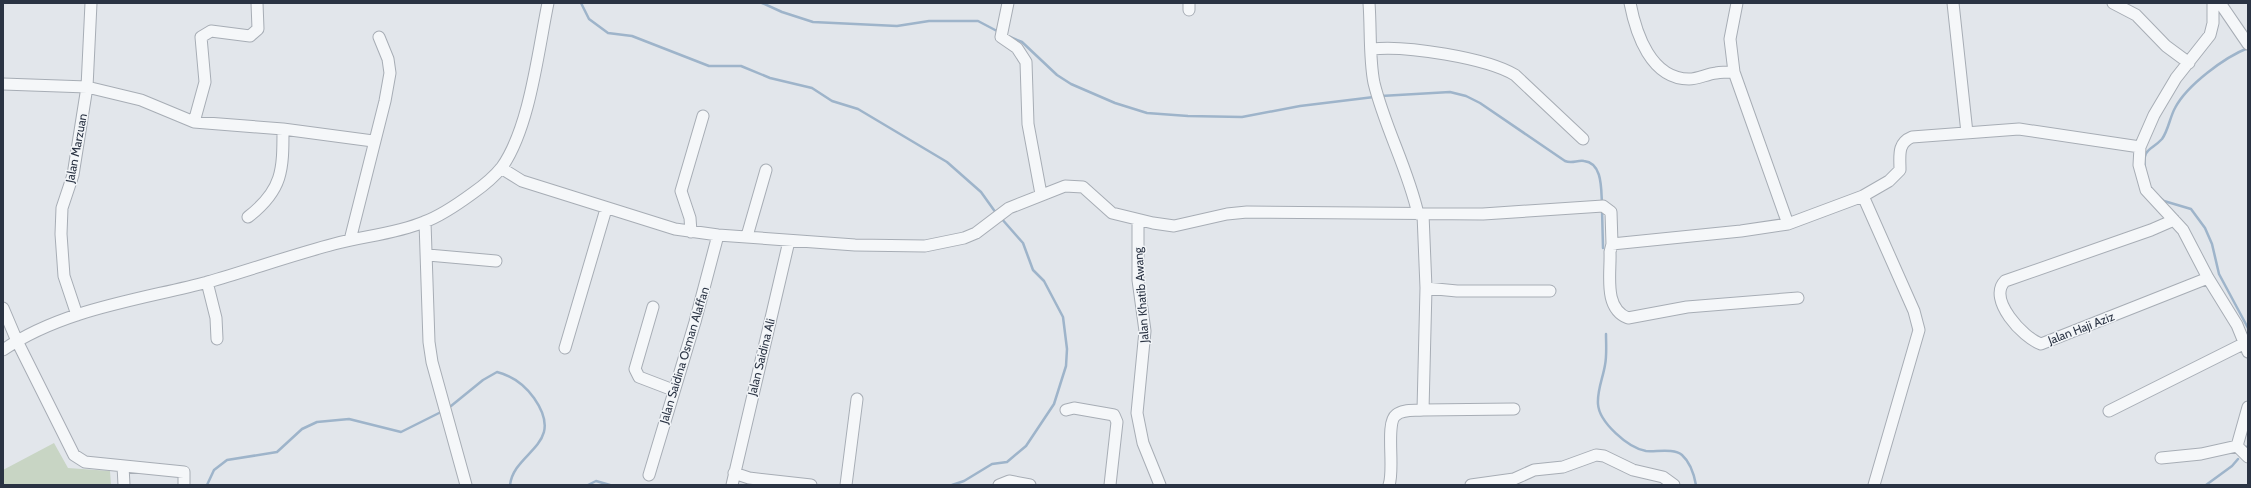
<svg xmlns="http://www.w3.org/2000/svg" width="2251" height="488" viewBox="0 0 2251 488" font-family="Cabin,sans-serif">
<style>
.green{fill:#c8d5c4}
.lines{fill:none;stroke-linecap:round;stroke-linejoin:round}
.stream{stroke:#9eb4ca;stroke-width:2.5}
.minor-casing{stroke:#a7adb5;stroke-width:13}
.minor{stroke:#f5f7f9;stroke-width:11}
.labels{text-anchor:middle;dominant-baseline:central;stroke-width:3;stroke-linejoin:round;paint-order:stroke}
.street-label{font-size:12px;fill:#2a3343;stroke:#f2f5f8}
</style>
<rect width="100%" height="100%" fill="#e2e6eb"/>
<path class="green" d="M 54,443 L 68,468 L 110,471 L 111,485 L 3,485 L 3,470 Z"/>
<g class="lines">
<path class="stream" d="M 581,3 L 589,19 L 608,33 L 632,36 L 709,66 L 741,66 L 770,78 L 812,88 L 832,101 L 858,109 L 947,162 L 981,192 L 996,213
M 762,3 L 782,12 L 813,22 L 897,26 L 929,21 L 978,21 L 997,31
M 1010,37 L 1022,42 L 1057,75 L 1071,84 L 1115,103 L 1147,113 L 1188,116 L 1242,117 L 1300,106 L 1374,97
M 1381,96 L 1450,92 L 1466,96 L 1480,103 L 1565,161 C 1572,164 1577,160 1584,161 C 1603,163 1601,190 1602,204
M 2145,168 C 2142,148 2151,151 2162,139 C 2168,131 2170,117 2175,108 C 2187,85 2225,57 2248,48
M 2159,197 L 2164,201 L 2191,209 L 2205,228 L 2212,244 L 2219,274 L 2248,328
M 1602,209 L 1603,248
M 1606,334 C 1606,344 1607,355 1605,365 C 1603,378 1597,390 1598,404 C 1599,422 1628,448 1646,451 C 1656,452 1674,448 1682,455 C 1691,463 1694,474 1696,485
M 451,406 L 483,380 L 497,372 C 513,376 524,384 534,398 C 567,445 514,451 510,485
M 2247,447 L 2248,446
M 207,485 L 214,470 L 227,460 L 277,452 L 302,429 L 317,422 L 349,419 L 401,432 L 439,413
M 588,485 L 596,481 L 610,485
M 952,485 L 964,481 L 992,464 L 1007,462 L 1026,446 L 1054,404 L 1066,366 L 1067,349 L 1063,317 L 1044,281 L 1033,270 L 1023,243 L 1001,218
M 2206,485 L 2232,466 L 2238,459"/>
<g class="minor-casing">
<path id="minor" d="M 1008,3 L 1001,37 L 1017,48 L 1026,62 L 1028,124 L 1041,194
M 1189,3 L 1189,10
M 1369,3 C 1371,29 1369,58 1374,83 C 1385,128 1408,169 1418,214
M 1630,3 C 1636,34 1651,79 1689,79 C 1698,79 1707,74 1716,73 C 1722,72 1728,72 1734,72
M 1737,3 L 1730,39 L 1734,72 L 1788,224
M 1953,3 L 1967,133
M 2113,3 L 2136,15 L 2166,46 L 2189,63
M 2213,3 L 2213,23 L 2210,35 L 2176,78 L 2154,115 L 2140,147 L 2139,165 L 2146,190 L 2183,230 L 2208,278 L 2237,325 L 2248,352
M 2220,3 L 2248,44
M 1372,49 C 1405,45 1487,58 1515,75 L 1583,139
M 3,84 L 87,87 L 141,100 L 194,122 L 283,129 L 373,141
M 194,122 L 205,82 L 201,37 L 211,31 L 250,36 L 258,29 L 257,3
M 501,168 L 522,181 L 675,229 L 718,235 L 855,245 L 925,246 L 964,238 L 976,233 L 1009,208 L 1065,186 L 1083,187 L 1112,213 L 1153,223 L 1174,226 L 1227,214 L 1247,212 L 1483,214 L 1603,206 L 1611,212 L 1612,244 L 1741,231 L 1788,224 L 1863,196 L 1889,181 L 1900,170 C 1900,156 1897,143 1912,137 L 2019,129 L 2140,147
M 1863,196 L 1914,311 L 1919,330 L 1874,485
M 248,217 C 283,190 283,170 283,129
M 1138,220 L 1138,280 L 1145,331 L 1137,413 L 1143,443 L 1160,485
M 2174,220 L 2151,230 L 2005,281 C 1987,299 2023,338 2041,344 L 2208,278
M 425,222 L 429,342 L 432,362 L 466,485
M 691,232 L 690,218 L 681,191 L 703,116
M 747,236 L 766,170
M 350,240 L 385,101 L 390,73 L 388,59 L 379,37
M 1612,244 L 1610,252 C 1611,274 1603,308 1628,318 L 1687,307 L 1798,298
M 428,255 L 496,261
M 207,282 L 216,318 L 217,339
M 1426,288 L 1457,291 L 1550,291
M 653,307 L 635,369 L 639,377 L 673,390
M 3,308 L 17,341 L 74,455 L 85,462 L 184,472 L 184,485
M 77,315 L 64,276 L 61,234 L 62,208 L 73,175 L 87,87 L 91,3
M 565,348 L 606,209
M 3,350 C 63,309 139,300 208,282 C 250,270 292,255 334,244 C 364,236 395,234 424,222 C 441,216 458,204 473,193 C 483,186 494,177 502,167 C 530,127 538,51 548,3
M 2248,407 L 2237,446 L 2248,457
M 1066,410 L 1074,408 L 1114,415 L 1117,422 L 1110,485
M 1423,410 L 1514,409
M 2109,411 L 2245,343
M 2161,458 L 2201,454 L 2237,446
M 123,466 L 124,485
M 734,473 L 749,478 L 811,485
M 649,475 L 695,322 L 718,235
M 732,485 L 789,241
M 846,485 L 857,399
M 999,485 L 1009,481 L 1030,485
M 1389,485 C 1395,469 1385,423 1396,415 C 1403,409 1414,411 1423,410 L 1426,288 L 1423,214
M 1471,485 L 1514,479 L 1534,470 L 1563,467 L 1596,455 L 1604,456 L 1633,470 L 1663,477 L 1674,485"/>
</g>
<use href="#minor" class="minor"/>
</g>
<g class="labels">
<g class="street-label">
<text transform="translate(76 148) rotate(-79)">Jalan Marzuan</text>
<text transform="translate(1141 295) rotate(-94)">Jalan Khatib Awang</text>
<text transform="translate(2081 328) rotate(-21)">Jalan Haji Aziz</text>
<text transform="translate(684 355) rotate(-73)">Jalan Saidina Osman Alaffan</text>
<text transform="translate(761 357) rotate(-76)">Jalan Saidina Ali</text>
</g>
</g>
<rect width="2251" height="488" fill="none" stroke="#2a3343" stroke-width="8"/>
</svg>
